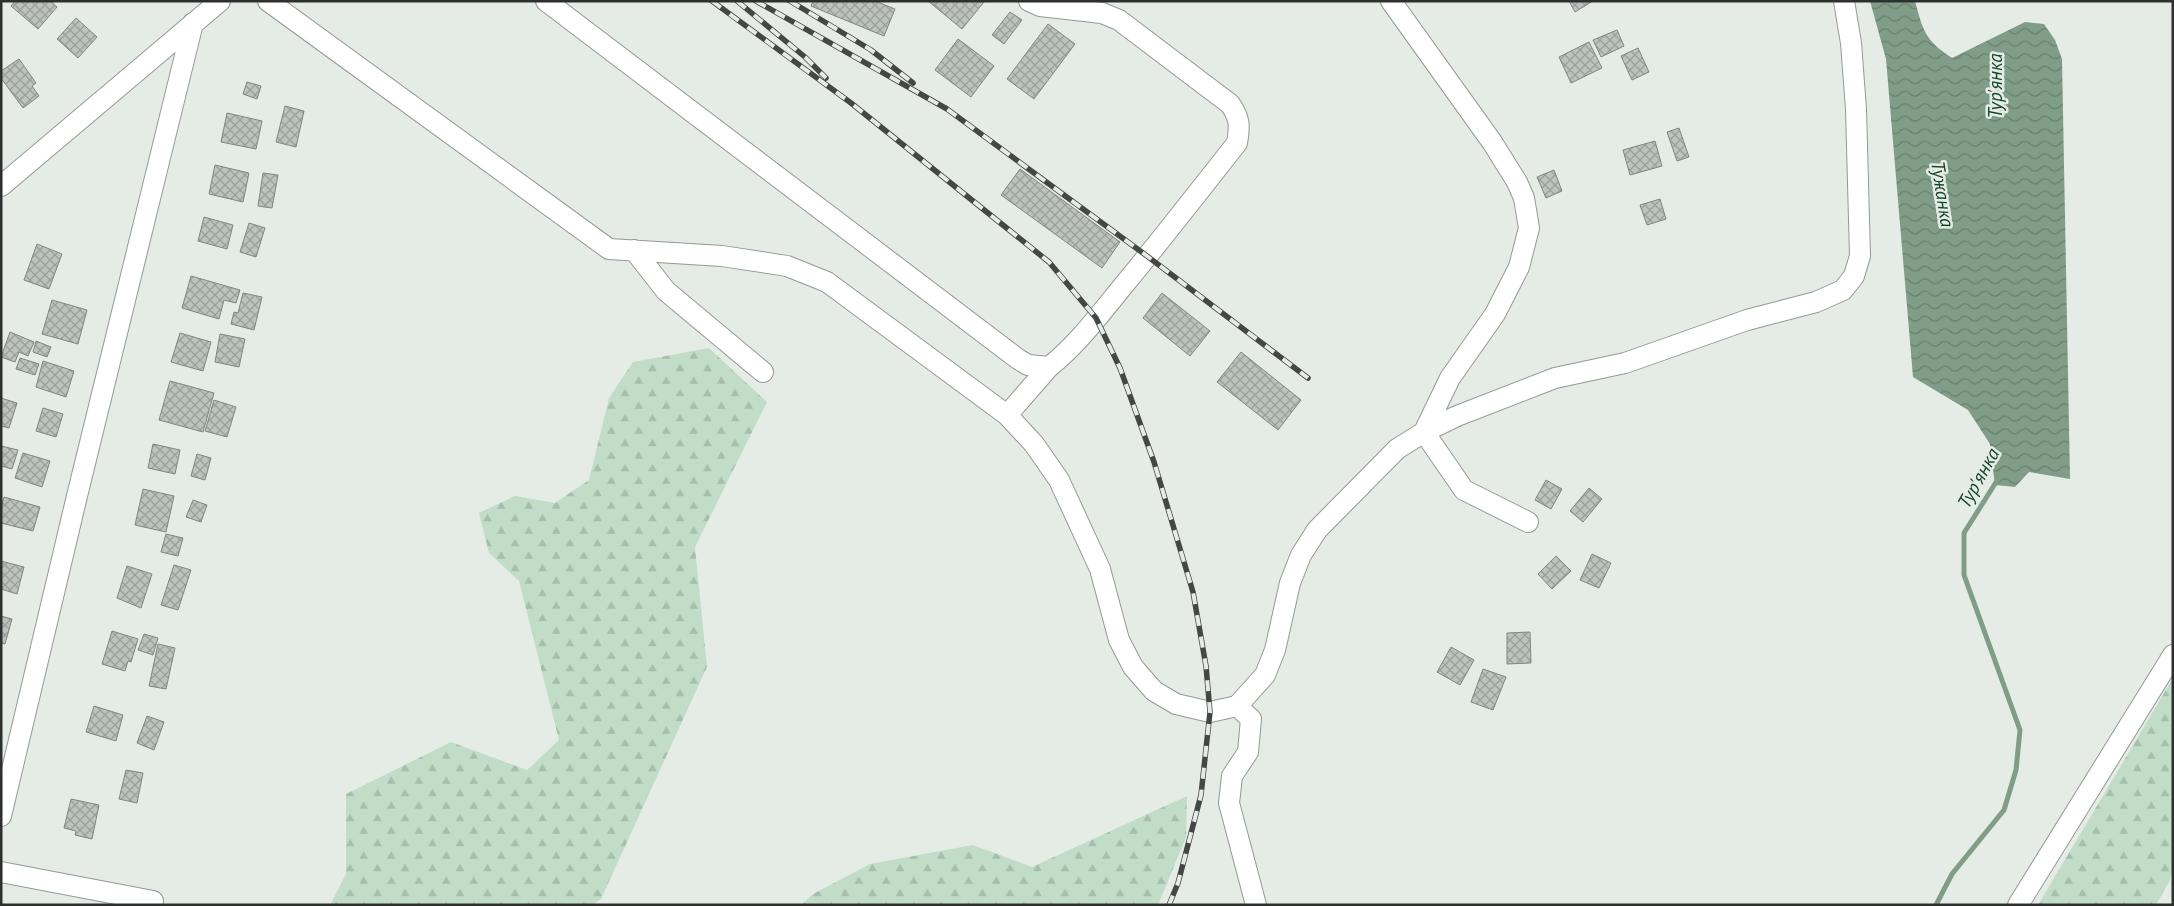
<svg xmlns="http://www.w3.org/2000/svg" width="2174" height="906" viewBox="0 0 2174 906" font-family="'PT Sans',sans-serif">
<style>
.forest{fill:url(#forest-firs)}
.water{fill:url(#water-waves)}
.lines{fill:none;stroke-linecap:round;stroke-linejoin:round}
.stream{stroke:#809d88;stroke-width:5}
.building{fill:url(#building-cross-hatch);stroke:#808681}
.minor-casing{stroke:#939994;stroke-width:22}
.minor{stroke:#fff;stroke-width:20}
.rail-casing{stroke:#444745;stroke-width:5.5}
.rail{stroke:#e5ece6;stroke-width:4;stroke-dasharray:11;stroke-linecap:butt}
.labels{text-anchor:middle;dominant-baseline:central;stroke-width:5;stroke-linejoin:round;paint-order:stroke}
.water-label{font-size:19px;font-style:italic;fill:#144628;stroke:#e5ece6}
</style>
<defs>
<pattern id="forest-firs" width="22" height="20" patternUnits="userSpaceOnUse" patternTransform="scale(1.25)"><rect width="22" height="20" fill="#c1ddc8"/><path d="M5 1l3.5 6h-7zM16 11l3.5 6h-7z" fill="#a6beac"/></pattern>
<pattern id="water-waves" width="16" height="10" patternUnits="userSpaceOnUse" patternTransform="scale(1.25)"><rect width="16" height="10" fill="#809d88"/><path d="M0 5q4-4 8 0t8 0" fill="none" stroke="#698070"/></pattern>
<pattern id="building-cross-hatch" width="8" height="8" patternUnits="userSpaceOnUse" patternTransform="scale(1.25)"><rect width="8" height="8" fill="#bcc3be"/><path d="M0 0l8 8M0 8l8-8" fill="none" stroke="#999f9b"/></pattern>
</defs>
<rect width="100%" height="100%" fill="#e5ece6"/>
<path class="forest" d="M 709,348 L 767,402 L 695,547 L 707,667 L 601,899 L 592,905 L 330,905 L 346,874 L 346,794 L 451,742 L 527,770 L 559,740 L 519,581 L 489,553 L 479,513 L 515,496 L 555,503 L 589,480 L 609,398 L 633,362 Z
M 2173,678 L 2173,864 L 2170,880 L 2156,905 L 2038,905 Z
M 1187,796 L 1186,837 L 1158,905 L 801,905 L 813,894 L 870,864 L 973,845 L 1032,867 Z"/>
<path class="water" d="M 1870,1 L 1915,1 C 1923,31 1925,40 1952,58 L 2025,22 L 2044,24 L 2055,40 L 2062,59 L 2070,479 L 2029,472 L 2015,487 L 1995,485 L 1990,444 L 1968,410 L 1913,377 L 1886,59 Z"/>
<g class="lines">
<path class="stream" d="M 1936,905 L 1952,874 L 2004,810 L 2016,770 L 2020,730 L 1964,575 L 1964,533 L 1998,479"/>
</g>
<path class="building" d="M 15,1 L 50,1 L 57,7 L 38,29 L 11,6 Z
M 813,1 L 875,1 L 895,9 L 884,36 L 811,6 Z
M 928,1 L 983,1 L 984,2 L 962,29 Z
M 1569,1 L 1593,1 L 1575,12 Z
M 1010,12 L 1022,20 L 1004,44 L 992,35 Z
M 76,18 L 97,37 L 78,58 L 57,39 Z
M 1048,24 L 1075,44 L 1034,99 L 1007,79 Z
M 1617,30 L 1624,46 L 1601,57 L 1593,40 Z
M 958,39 L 994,66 L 971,97 L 935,70 Z
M 1589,42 L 1602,68 L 1571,83 L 1559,57 Z
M 1638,48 L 1649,72 L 1632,80 L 1621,56 Z
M 19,59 L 36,83 L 32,86 L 39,96 L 23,108 L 1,78 L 1,71 Z
M 247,82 L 261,86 L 257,99 L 243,94 Z
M 285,106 L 304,111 L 296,147 L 276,142 Z
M 227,113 L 262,121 L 256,149 L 221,142 Z
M 1679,128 L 1689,157 L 1677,161 L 1667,132 Z
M 1655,141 L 1662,166 L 1630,175 L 1623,150 Z
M 215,165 L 249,173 L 243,202 L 209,194 Z
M 1020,169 L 1120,242 L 1102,268 L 1001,195 Z
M 1554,170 L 1562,191 L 1546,198 L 1537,177 Z
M 263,173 L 278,175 L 272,208 L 258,206 Z
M 1660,199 L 1666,219 L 1647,225 L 1640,205 Z
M 204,217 L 233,225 L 227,249 L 198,241 Z
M 249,223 L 265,228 L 256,257 L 240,252 Z
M 37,244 L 62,254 L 49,289 L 24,280 Z
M 191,276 L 240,290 L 236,303 L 224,300 L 219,319 L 182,308 Z
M 243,293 L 262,297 L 254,330 L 231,324 L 234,312 L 238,313 Z
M 1162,293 L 1210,331 L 1190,356 L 1143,318 Z
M 52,300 L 87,310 L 78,344 L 42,334 Z
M 10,332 L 34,342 L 28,356 L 19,352 L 15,362 L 1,357 Z
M 180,333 L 211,342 L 203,371 L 171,362 Z
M 220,334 L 245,339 L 239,367 L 215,362 Z
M 36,341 L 51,347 L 47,357 L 33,352 Z
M 1241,352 L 1301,400 L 1278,430 L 1217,382 Z
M 20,358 L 39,364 L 35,375 L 16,369 Z
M 43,361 L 74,371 L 66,397 L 36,387 Z
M 170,381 L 214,393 L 203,432 L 159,420 Z
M 1,398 L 17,403 L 9,428 L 1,426 Z
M 214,400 L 236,407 L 227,437 L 205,431 Z
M 43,408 L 63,414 L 56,437 L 36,431 Z
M 153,444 L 180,450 L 175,474 L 148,468 Z
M 1,446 L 18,450 L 12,469 L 1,466 Z
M 23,453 L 50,461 L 42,487 L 15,478 Z
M 197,454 L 211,458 L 205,480 L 191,476 Z
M 1546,480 L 1562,489 L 1551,509 L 1535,500 Z
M 1589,488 L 1602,499 L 1583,522 L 1570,511 Z
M 143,489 L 174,496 L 166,532 L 135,525 Z
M 4,497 L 40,507 L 33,531 L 1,523 L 1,508 Z
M 193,500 L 207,505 L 201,522 L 186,517 Z
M 166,534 L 183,538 L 178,556 L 161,552 Z
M 1592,554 L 1611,563 L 1599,588 L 1580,580 Z
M 1556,556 L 1571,571 L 1552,589 L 1538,574 Z
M 1,561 L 24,567 L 17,594 L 1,589 Z
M 174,565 L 191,570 L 178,610 L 161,605 Z
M 127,566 L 152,574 L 141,608 L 117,598 Z
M 1,616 L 12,619 L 5,644 L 1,643 Z
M 112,631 L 138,639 L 131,662 L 128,661 L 125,671 L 102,664 Z
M 1530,632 L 1531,663 L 1507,664 L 1507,633 Z
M 144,634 L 158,638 L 153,655 L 138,650 Z
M 158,644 L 175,648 L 166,689 L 149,686 Z
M 1451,647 L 1474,660 L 1460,685 L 1437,672 Z
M 1483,669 L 1506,677 L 1493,710 L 1471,702 Z
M 94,706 L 123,715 L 116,741 L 86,732 Z
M 147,716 L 164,722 L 154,750 L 137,743 Z
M 126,770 L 143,773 L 137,803 L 119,799 Z
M 71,799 L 99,805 L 92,839 L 75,835 L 76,831 L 64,828 Z"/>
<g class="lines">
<g class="minor-casing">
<path id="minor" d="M 268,1 L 609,249 L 722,256 L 787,266 L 827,282 L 1007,415 L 1034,444 L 1059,480 L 1100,569 L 1119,640 L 1133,667 L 1154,691 L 1176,704 L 1210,712 L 1237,706 L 1265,675 L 1275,650 L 1290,583 L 1301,555 L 1317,530 L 1397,449 L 1424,432 L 1457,416 L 1555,378 L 1625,363 L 1747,320 L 1816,302 L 1843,290 L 1854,276 L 1860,256 L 1856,109 L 1851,43 L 1844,1
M 546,1 L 1018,359 L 1028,365 L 1049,367 C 1077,345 1100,314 1123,286 C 1162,239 1199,191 1237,143 C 1240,126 1240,118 1230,104 L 1119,20 L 1102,13 L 1040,6 L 1029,1
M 1391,1 L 1492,142 L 1517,182 L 1524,198 L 1529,228 L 1519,267 L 1495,314 L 1450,378 L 1424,432 L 1464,490 L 1528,522
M 1,186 L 220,1
M 634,250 L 666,291 L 763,372
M 1007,415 L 1049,367
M 1237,706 L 1251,719 L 1248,752 L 1232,776 L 1229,803 L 1256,905
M 1,816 L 77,496 L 193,23
M 1,872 L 153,901
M 2018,905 L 2173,655"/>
</g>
<use href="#minor" class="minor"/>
<g class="rail-casing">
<path id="rail" d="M 712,1 L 851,103 L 1049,262 L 1096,318 L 1120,368 L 1154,462 L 1193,592 L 1206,666 L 1210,712 L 1201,795 L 1178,883 L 1169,905
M 737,1 L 805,57 L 826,78
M 756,1 L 947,109 L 1147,256 L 1308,378
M 790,1 L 871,50 L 913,83"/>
</g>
<use href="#rail" class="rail"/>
</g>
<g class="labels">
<g class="water-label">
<text transform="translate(1995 86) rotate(-90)">Тур'янка</text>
<text transform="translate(1943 194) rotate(81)">Тужанка</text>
<text transform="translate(1978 478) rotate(-61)">Тур'янка</text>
</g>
</g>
<rect width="2174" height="906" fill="none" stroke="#2d302e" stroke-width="5"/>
</svg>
